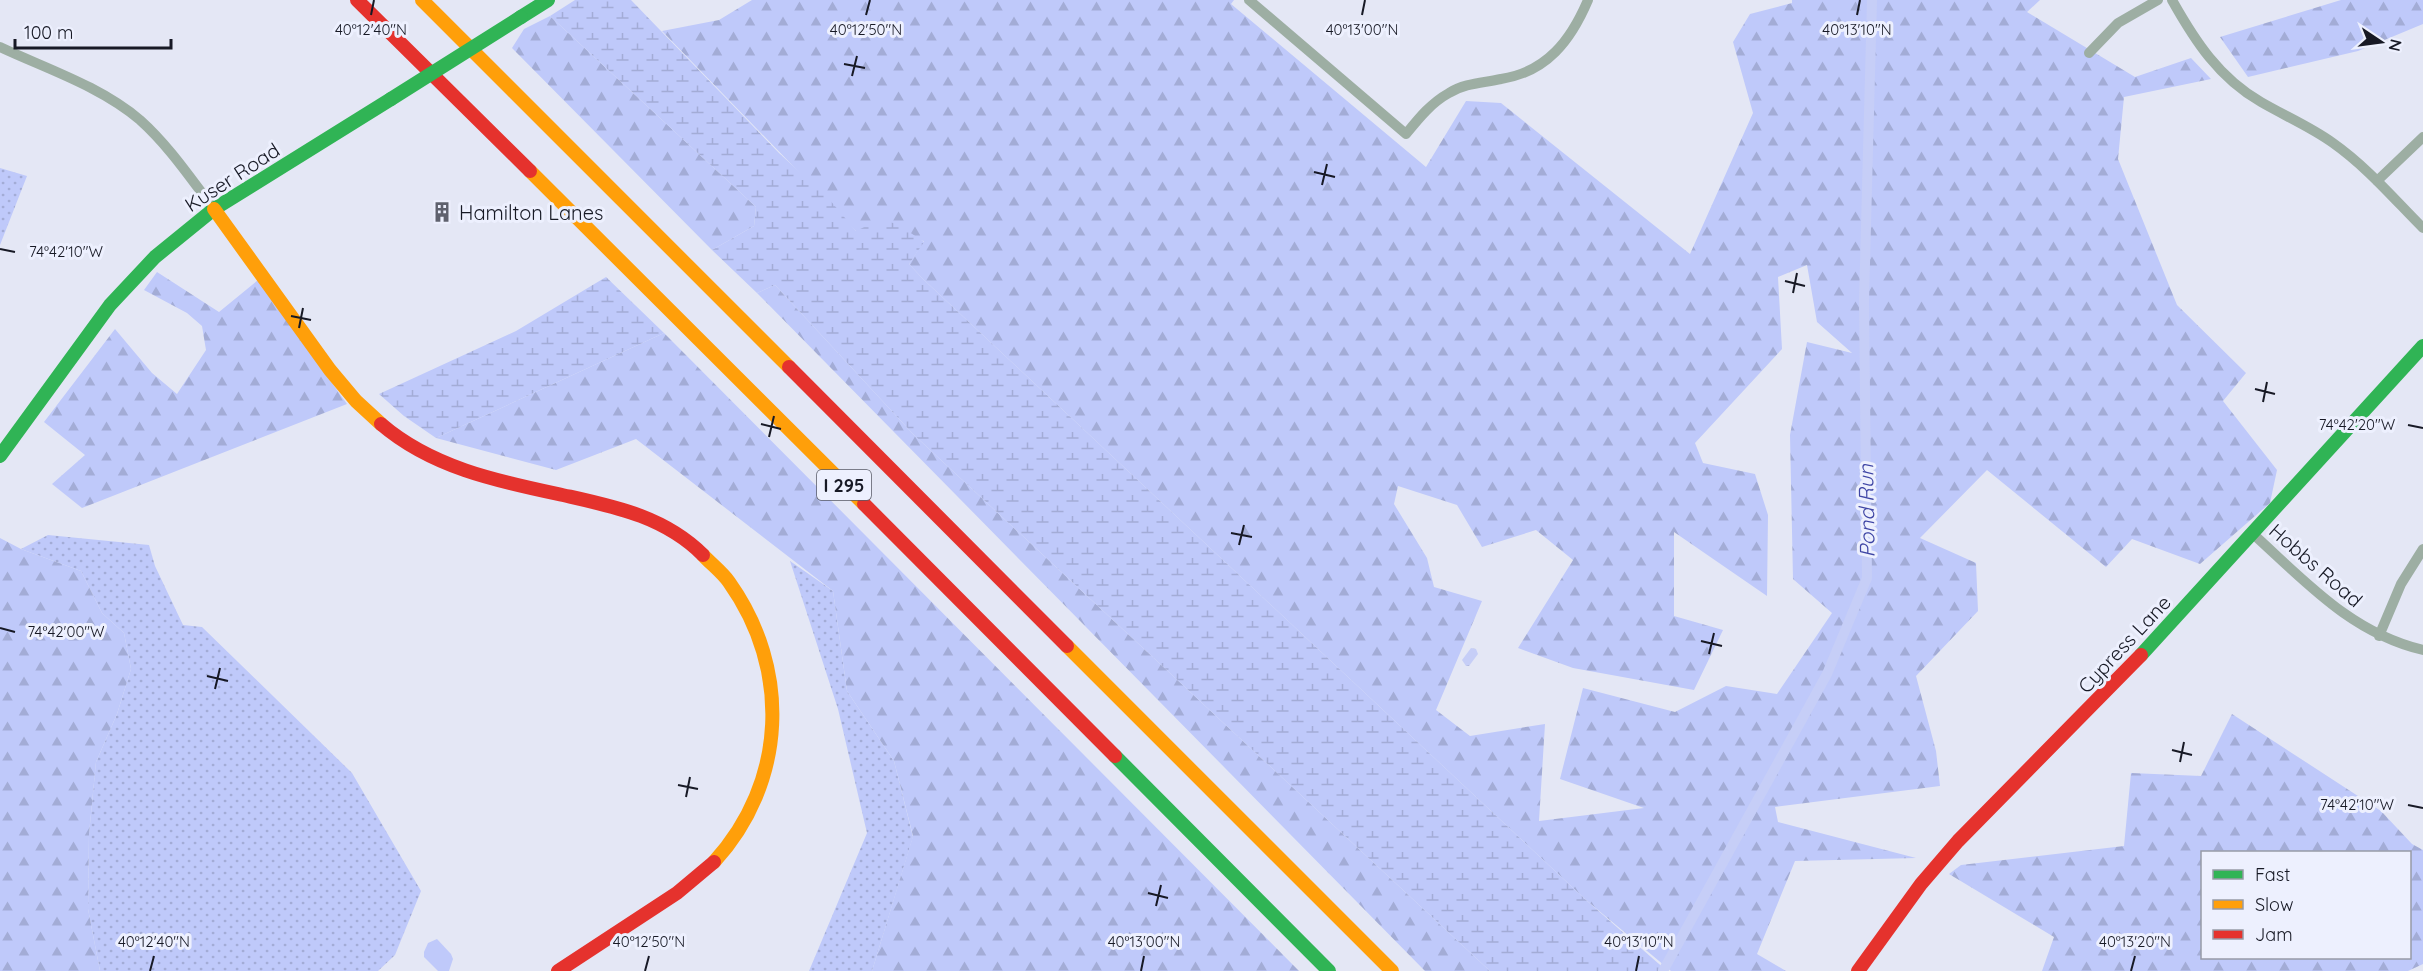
<svg xmlns="http://www.w3.org/2000/svg" width="2423" height="971" viewBox="0 0 2423 971" font-family="Quicksand,sans-serif">
<style>
.grass{fill:url(#grass-dots)}
.forest{fill:url(#forest-firs);fill-rule:evenodd}
.wetland{fill:url(#wetland-marsh)}
.garden{fill:#bfc9fa}
.water{fill:url(#water-ripples)}
.lines{fill:none;stroke-linecap:round;stroke-linejoin:round}
.canal{stroke:#c6cef7;stroke-width:10}
.street{stroke:#9daea3;stroke-width:10}
.fast{stroke:#30b455;stroke-width:14}
.slow{stroke:#ff9f0a;stroke-width:14}
.jam{stroke:#e5322d;stroke-width:14}
.fast-bridge{stroke:#30b455;stroke-width:14}
.ticks{fill:none;stroke:#171925;stroke-width:2}
.labels{text-anchor:middle;dominant-baseline:central;stroke-width:6;stroke-linejoin:round;paint-order:stroke}
.shield{fill:#edf0fe;stroke:#575a66;stroke-width:1.5}
.shield-label{font-size:18px;font-weight:bold;fill:#171925}
.street-label{font-size:20px;fill:#171925;stroke:#edf0fe}
.poi-label{font-size:20px;fill:#171925;stroke:#edf0fe;text-anchor:start}
.water-label{font-size:21px;font-style:italic;fill:#3e45a5;stroke:#edf0fe}
.ticks-label{font-size:15px;text-anchor:middle;fill:#171925;stroke:#edf0fe;stroke-width:6;stroke-linejoin:round;paint-order:stroke}
</style>
<defs>
<pattern id="grass-dots" width="8" height="8" patternUnits="userSpaceOnUse" patternTransform="scale(1.5)"><rect width="8" height="8" fill="#bfc9fa"/><path d="M2 2h.1M6 6h.1" fill="none" stroke="#a3acd6" stroke-width="1.8" stroke-linecap="round"/></pattern>
<pattern id="forest-firs" width="22" height="20" patternUnits="userSpaceOnUse" patternTransform="scale(1.5)"><rect width="22" height="20" fill="#bfc9fa"/><path d="M5 1l3.5 6h-7zM16 11l3.5 6h-7z" fill="#a3acd6"/></pattern>
<pattern id="wetland-marsh" width="20" height="14" patternUnits="userSpaceOnUse" patternTransform="scale(1.5)"><rect width="20" height="14" fill="#bfc9fa"/><path d="M1 5h8M5 5V1M11 12h8M15 12V8" fill="none" stroke="#a3acd6"/></pattern>
<pattern id="water-ripples" width="26" height="14" patternUnits="userSpaceOnUse" patternTransform="scale(1.5)"><rect width="26" height="14" fill="#c6cef7"/><path d="M2 4q2-2 4 0t4 0M15 11q2-2 4 0t4 0" fill="none" stroke="#a9b0d4"/></pattern>
</defs>
<rect width="100%" height="100%" fill="#e4e7f5"/>
<path class="grass" d="M 0,168 L 27,176 L 0,245 Z
M 48,535 L 149,545 L 155,566 L 183,625 L 202,627 L 352,773 L 421,891 L 395,955 L 378,971 L 100,971 L 88,909 L 89,834 L 96,762 L 117,714 L 131,669 L 124,633 L 102,613 L 81,571 L 21,549 Z
M 790,561 L 833,591 L 847,691 L 894,761 L 913,837 L 872,971 L 809,971 L 867,833 L 838,709 Z"/>
<path class="forest" d="M 752,0 L 1234,0 L 1231,4 L 1426,167 L 1466,101 L 1501,103 L 1690,254 L 1753,113 L 1733,42 L 1750,14 L 1792,3 L 1792,0 L 2040,0 L 2027,12 L 2135,77 L 2191,58 L 2211,79 L 2124,97 L 2118,159 L 2177,305 L 2246,373 L 2223,401 L 2277,470 L 2270,503 L 2200,564 L 2132,539 L 2106,567 L 1987,470 L 1920,538 L 1976,563 L 1978,611 L 1916,676 L 1936,751 L 1940,786 L 1775,807 L 1778,822 L 1916,858 L 1795,861 L 1757,954 L 1786,971 L 1671,971 L 1586,900 L 923,279 L 909,264 L 924,241 L 856,231 L 662,31 L 719,20 ZM 1807,265 L 1817,322 L 1852,353 L 1807,342 L 1790,435 L 1793,579 L 1832,613 L 1777,694 L 1726,686 L 1675,712 L 1583,688 L 1560,779 L 1644,808 L 1539,821 L 1545,724 L 1470,736 L 1436,710 L 1482,601 L 1434,587 L 1427,558 L 1394,504 L 1398,486 L 1457,505 L 1482,547 L 1536,530 L 1573,560 L 1518,648 L 1573,668 L 1694,690 L 1723,630 L 1674,616 L 1674,532 L 1767,596 L 1768,515 L 1755,474 L 1703,463 L 1695,443 L 1782,349 L 1778,277 Z
M 2341,0 L 2423,0 L 2423,24 L 2358,51 L 2248,77 L 2220,37 Z
M 550,16 L 756,207 L 754,226 L 712,250 L 512,48 L 524,29 Z
M 157,272 L 219,312 L 258,280 L 347,404 L 82,508 L 52,484 L 85,455 L 44,422 L 115,329 L 152,373 L 177,394 L 206,350 L 202,326 L 187,313 L 144,290 Z
M 775,285 L 913,434 L 1490,971 L 1425,971 L 757,293 Z
M 664,333 L 1299,971 L 872,971 L 913,836 L 894,761 L 847,691 L 833,591 L 636,439 L 556,470 L 436,438 Z
M 0,538 L 21,549 L 81,571 L 102,613 L 124,633 L 131,669 L 117,714 L 96,762 L 89,834 L 88,909 L 100,971 L 0,971 Z
M 2232,714 L 2381,811 L 2412,844 L 2423,850 L 2423,964 L 2408,971 L 2042,971 L 2054,937 L 1949,874 L 1961,865 L 2124,846 L 2131,773 L 2201,776 ZM 2202,852 L 2410,852 L 2410,958 L 2202,958 Z"/>
<path class="wetland" d="M 575,0 L 631,0 L 779,153 L 829,199 L 856,231 L 881,219 L 899,225 L 924,242 L 909,264 L 923,279 L 1586,900 L 1667,971 L 1490,971 L 913,434 L 775,285 L 757,293 L 712,250 L 754,226 L 756,207 L 550,16 Z
M 606,277 L 664,333 L 436,438 L 404,416 L 379,394 L 516,331 Z"/>
<path class="garden" d="M 437,939 L 451,954 L 453,959 L 449,971 L 438,971 L 424,957 L 424,952 L 428,943 Z"/>
<path class="water" d="M 1471,648 L 1476,649 L 1478,654 L 1469,666 L 1466,666 L 1462,660 Z"/>
<g class="lines">
<path class="canal" d="M 1663,971 L 1827,674 L 1867,578 L 1864,301 L 1872,0"/>
<path class="street" d="M 1249,0 L 1406,134 C 1419,118 1431,103 1449,93 C 1465,83 1483,83 1501,79 C 1547,72 1571,40 1588,0
M 2172,0 C 2195,41 2219,78 2261,102 C 2285,116 2311,127 2333,143 C 2367,167 2394,199 2423,228
M 0,47 C 47,69 100,86 140,120 C 169,146 191,179 214,209
M 2089,53 L 2118,23 L 2158,0
M 2377,181 L 2423,137
M 2252,533 C 2305,581 2351,633 2423,650
M 2379,636 L 2401,584 L 2423,549"/>
<path class="fast" d="M 521,17 L 548,0
M 0,456 L 110,305 L 155,257 L 214,209 L 391,99
M 2141,655 L 2423,346
M 1115,756 L 1329,971"/>
<path class="slow" d="M 422,0 L 789,367
M 530,171 L 864,504
M 214,209 L 330,370 L 356,401 L 381,424
M 703,555 C 711,564 722,572 729,582 C 791,669 787,782 714,862
M 1067,646 L 1392,971"/>
<path class="jam" d="M 357,0 L 530,171
M 789,367 L 1067,646
M 381,424 C 431,467 496,481 558,494 C 611,506 663,515 703,555
M 864,504 L 1115,756
M 558,971 L 677,893 L 714,862
M 1858,971 L 1921,884 L 1958,841 L 2141,655"/>
<path class="fast-bridge" d="M 391,99 L 521,17"/>
</g>
<path class="ticks" d="M 371,15 L 374,0M 866,15 L 870,0M 1362,15 L 1365,0M 1857,15 L 1860,0M 844,64 L 865,68M 852,76 L 857,56M 1314,172 L 1335,177M 1322,185 L 1327,164M 0,249 L 15,252M 1785,281 L 1805,286M 1793,293 L 1797,273M 291,316 L 311,320M 299,328 L 303,308M 2255,389 L 2275,394M 2263,402 L 2267,382M 761,424 L 781,429M 2408,425 L 2423,428M 769,437 L 774,416M 1231,533 L 1252,537M 1239,545 L 1244,525M 0,628 L 15,632M 1701,641 L 1722,646M 1709,654 L 1714,633M 207,676 L 228,681M 215,689 L 220,668M 2172,750 L 2192,755M 2180,762 L 2184,742M 678,785 L 698,789M 686,797 L 690,777M 2408,805 L 2423,808M 1148,893 L 1168,898M 1156,906 L 1161,885M 150,971 L 154,956M 645,971 L 649,956M 1141,971 L 1144,956M 1636,971 L 1639,956M 2131,971 L 2135,956"/>
<defs>
<g id="building-bare" transform="scale(1.62)"><path d="M-4-6H4V6H1V3H-1V6H-4ZM-2.5-4.3h1.7v1.8h-1.7ZM.8-4.3h1.7v1.8H.8ZM-2.5-1h1.7V.8h-1.7ZM.8-1h1.7V.8H.8Z" fill="#5f616e" stroke="#edf0fe" stroke-width="2.5" paint-order="stroke"/></g>
</defs>
<g fill-rule="evenodd">
<use href="#building-bare" x="442" y="212"/>
</g>
<g class="labels">
<rect class="shield" x="817" y="470" width="54" height="30" rx="4.5"/>
<g class="shield-label">
<text x="844" y="485">I 295</text>
</g>
<g class="street-label">
<text transform="translate(232 177) rotate(-33)">Kuser Road</text>
<text transform="translate(2316 565) rotate(41)">Hobbs Road</text>
<text transform="translate(2124 644) rotate(-47)">Cypress Lane</text>
</g>
<g class="poi-label">
<text x="459" y="212">Hamilton Lanes</text>
</g>
<g class="water-label">
<text transform="translate(1866 511) rotate(-91)">Pond Run</text>
</g>
</g>
<g class="ticks-label">
<text x="371" y="35">40°12'40"N</text>
<text x="866" y="35">40°12'50"N</text>
<text x="1362" y="35">40°13'00"N</text>
<text x="1857" y="35">40°13'10"N</text>
<text x="66" y="257">74°42'10"W</text>
<text x="2357" y="430">74°42'20"W</text>
<text x="66" y="637">74°42'00"W</text>
<text x="2357" y="810">74°42'10"W</text>
<text x="154" y="947">40°12'40"N</text>
<text x="649" y="947">40°12'50"N</text>
<text x="1144" y="947">40°13'00"N</text>
<text x="1639" y="947">40°13'10"N</text>
<text x="2135" y="947">40°13'20"N</text>
</g>
<rect x="2201" y="851" width="210" height="108" fill="#edf0fe" stroke="#979aa7" stroke-width="1.5"/>
<rect x="2213" y="870" width="30" height="9" fill="#30b455" stroke="#979aa7" stroke-width="1.5"/>
<text x="2255" y="881" font-size="18" fill="#171925">Fast</text>
<rect x="2213" y="900" width="30" height="9" fill="#ff9f0a" stroke="#979aa7" stroke-width="1.5"/>
<text x="2255" y="911" font-size="18" fill="#171925">Slow</text>
<rect x="2213" y="930" width="30" height="9" fill="#e5322d" stroke="#979aa7" stroke-width="1.5"/>
<text x="2255" y="941" font-size="18" fill="#171925">Jam</text>
<g transform="translate(2381 42) rotate(103)" stroke="#edf0fe" stroke-width="4.5" paint-order="stroke">
<path d="M0-4.5L10 22L0 15L-10 22Z" fill="#171925"/>
<text y="-9" font-size="16" font-weight="bold" text-anchor="middle" fill="#171925">N</text>
</g>
<path d="M15 39v9h156v-9" fill="none" stroke="#171925" stroke-width="3"/>
<text x="24" y="39" font-size="18" fill="#171925" stroke="#edf0fe" stroke-width="4.5" paint-order="stroke">100 m</text>
</svg>
